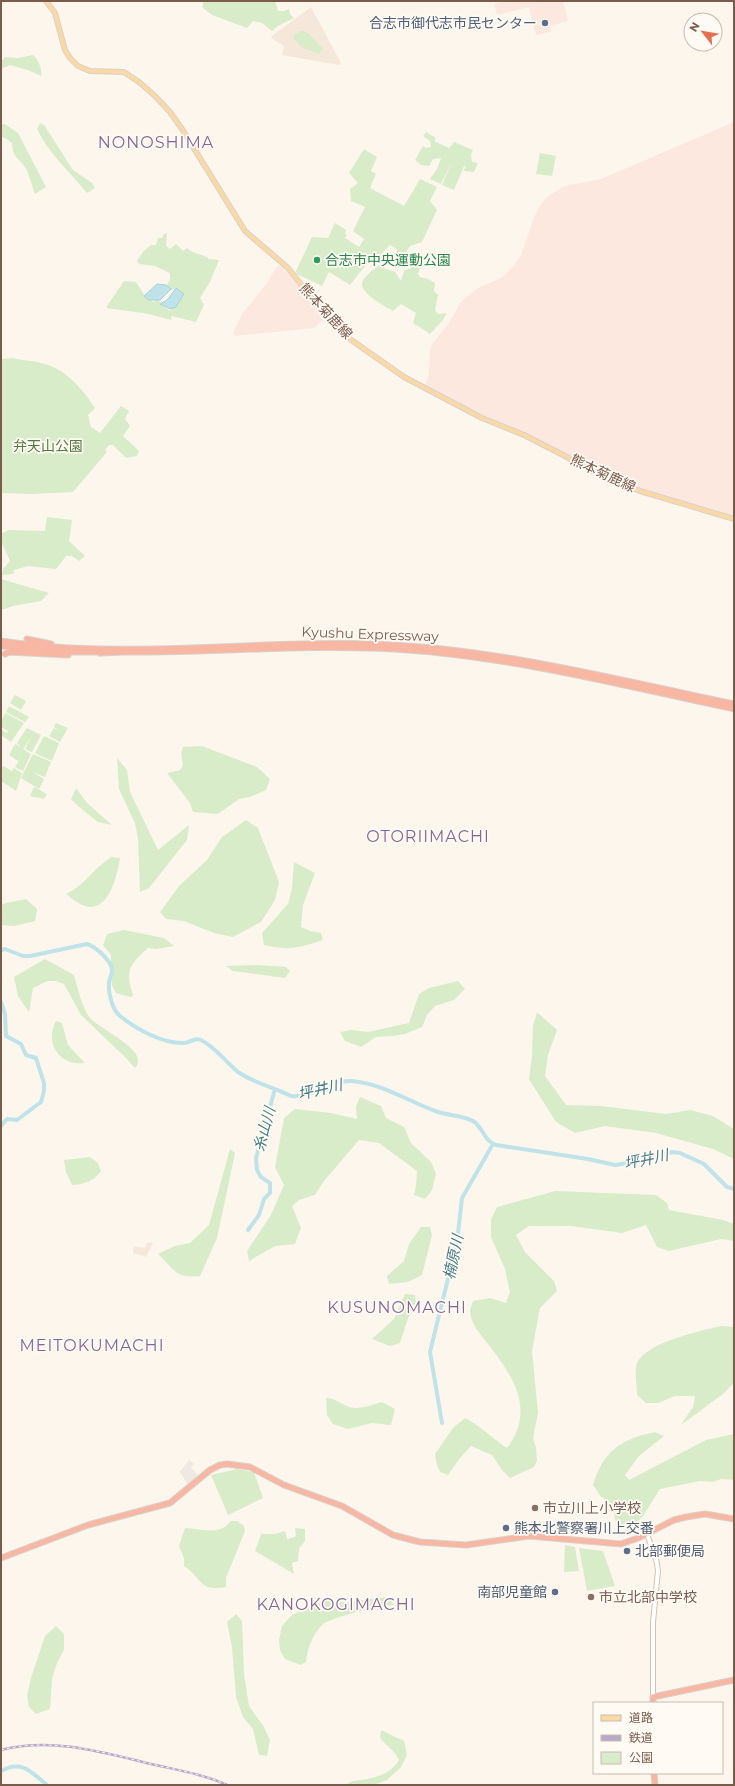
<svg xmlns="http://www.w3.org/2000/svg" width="735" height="1786" viewBox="0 0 735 1786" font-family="Montserrat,'Noto Sans JP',sans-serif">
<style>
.residential{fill:#f5e8da}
.commercial{fill:#fde8e0}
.industrial{fill:#efe9e4}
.green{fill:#d8ecc9}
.water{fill:#bfe3e8;stroke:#a5d3da}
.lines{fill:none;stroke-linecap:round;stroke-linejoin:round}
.stream{stroke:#a5d3da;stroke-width:1}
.river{stroke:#bfe3e8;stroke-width:4}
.secondary-casing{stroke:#d6c0b0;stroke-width:6}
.primary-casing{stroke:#dad1cd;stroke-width:6}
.highway-casing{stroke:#dad1cd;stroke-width:7}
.secondary{stroke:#fff;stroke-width:4}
.primary{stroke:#fbd9a5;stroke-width:4}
.highway{stroke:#f7b7a3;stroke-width:5}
.rail-casing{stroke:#b9a8c9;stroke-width:2.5}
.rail{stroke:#fffaf3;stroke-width:1;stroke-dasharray:3;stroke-linecap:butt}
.service-dot{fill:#5c6f8a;stroke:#fffaf3;stroke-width:1.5}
.leisure-dot{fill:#2e9e5b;stroke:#fffaf3;stroke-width:1.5}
.education-dot{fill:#8d6e63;stroke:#fffaf3;stroke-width:1.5}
.labels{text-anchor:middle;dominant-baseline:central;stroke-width:3.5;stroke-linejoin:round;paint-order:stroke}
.service-label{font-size:14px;fill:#4e5e75;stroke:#fffaf3;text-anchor:end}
.leisure-label{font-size:14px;fill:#27864d;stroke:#fffaf3;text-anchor:start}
.street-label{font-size:14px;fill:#7a5c4d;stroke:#fffaf3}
.park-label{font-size:14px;fill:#537a41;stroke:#fffaf3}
.education-label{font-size:14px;fill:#785e54;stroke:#fffaf3;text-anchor:start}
.water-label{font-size:15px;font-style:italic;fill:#437c86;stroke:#fffaf3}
.quarter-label{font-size:16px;letter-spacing:1px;fill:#846695;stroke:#fffaf3}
</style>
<rect width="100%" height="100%" fill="#fdf6ec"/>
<path class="residential" d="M 311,7 L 341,63 L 339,65 L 282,55 L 284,46 L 271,38 L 273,35 Z
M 148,1242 L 153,1243 L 146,1257 L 133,1253 L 134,1246 L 144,1248 Z"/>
<path class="commercial" d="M 505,1 L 563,1 L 568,21 L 550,26 L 551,32 L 536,35 L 529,7 L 497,15 L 494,4 Z
M 734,122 L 734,517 L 638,488 L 598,471 L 525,433 L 483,415 L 425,385 L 429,374 L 430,349 L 433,343 L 449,323 L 460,303 L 466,297 L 480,287 L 501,278 L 513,267 L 521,255 L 535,215 L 541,204 L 547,197 L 565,186 L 601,179 Z
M 277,266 L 280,266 L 289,274 L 325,318 L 314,328 L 235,336 L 233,333 L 242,314 L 267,283 Z"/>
<path class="industrial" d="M 189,1460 L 194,1464 L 191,1468 L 198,1475 L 188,1485 L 180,1472 Z"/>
<path class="green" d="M 204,1 L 275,1 L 278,11 L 284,11 L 289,9 L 290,14 L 294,18 L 278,26 L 272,31 L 262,23 L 253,21 L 247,28 L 212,15 L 202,7 Z
M 304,31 C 313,34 315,43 323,48 L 319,54 L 301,47 L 293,37 L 294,35 L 301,31 Z
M 33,55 C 39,60 42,69 41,76 L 28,70 L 10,65 L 1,69 L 1,62 L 5,57 L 18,58 Z
M 40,123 L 44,125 L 73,170 L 92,183 L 95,188 L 87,193 C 70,172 48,153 37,129 Z
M 1,124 L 5,124 L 18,133 L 46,187 L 35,194 C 32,187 29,173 25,167 C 18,157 13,158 12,143 L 5,138 L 1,137 Z
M 426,132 L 436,138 L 434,141 L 449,148 L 454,142 L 473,150 L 471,154 L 472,162 L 478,163 L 474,172 L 463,171 L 466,167 L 464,166 L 454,190 L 442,185 L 452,161 L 441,184 L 430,179 L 437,169 L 441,158 L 433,159 L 429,166 L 421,165 L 415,160 L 423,146 L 426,148 L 431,147 L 430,141 L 423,136 Z
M 364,149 L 377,157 L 371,171 L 376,174 L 370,188 L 404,206 L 420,179 L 437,187 L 430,201 L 437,210 L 422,242 L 410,246 L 401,260 L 395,256 L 397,249 L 390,245 L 377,258 L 373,256 L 350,285 L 329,272 L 322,286 L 297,274 L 296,271 L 312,237 L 328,238 L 335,223 L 346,230 L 345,234 L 347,235 L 345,238 L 359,247 L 364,239 L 353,231 L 365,207 L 351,201 L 350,189 L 358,183 L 349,173 Z
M 540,153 L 556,156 L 552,176 L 536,174 Z
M 167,233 L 166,246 L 170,249 L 176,244 L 183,251 L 187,248 C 196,256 203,253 209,259 L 219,260 L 210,282 L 200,298 L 204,305 L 196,322 L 172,316 L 171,320 L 149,314 L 107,308 L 107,306 L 124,281 L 136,282 L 145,296 L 154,302 L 156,299 L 158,299 L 163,306 L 170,311 L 184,296 L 174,288 L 170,291 L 166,287 L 170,279 L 170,273 L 155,266 L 139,264 L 137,261 L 143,252 L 151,245 L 156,245 L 158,238 L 162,238 L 164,234 Z
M 378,266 L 395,272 L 401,281 L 404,271 L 412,267 L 420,267 L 418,274 L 420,277 L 428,279 L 435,283 L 434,291 L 438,295 L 435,310 L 438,314 L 447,313 L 443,320 L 430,334 L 413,323 L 416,313 L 401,304 L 393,311 C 386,307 362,294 362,285 C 362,277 372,271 378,266 Z
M 13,358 C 22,361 32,360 41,363 C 65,368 82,388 95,408 L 88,415 L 91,427 L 100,433 L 121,406 L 129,411 L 125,419 L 130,426 L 123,436 L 139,451 L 137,456 L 126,458 L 113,445 L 109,445 L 105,450 L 107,452 L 73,492 L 32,494 L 1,493 L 1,359 Z
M 47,517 L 72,520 L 69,541 L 85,556 L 79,561 L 72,556 L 66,556 L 56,569 L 28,566 L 14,570 L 13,574 L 2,575 L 3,569 L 10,561 L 1,541 L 1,534 L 9,530 L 45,531 Z
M 1,579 L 49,593 L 41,601 L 13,606 L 1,610 Z
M 15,695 L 26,701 L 21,710 L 10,703 Z
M 9,706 L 29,717 L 25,722 L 6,712 Z
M 5,713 L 24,723 L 11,742 L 1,735 L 1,729 L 7,733 L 8,731 L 1,727 L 1,722 Z
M 56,723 L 68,728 L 60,742 L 49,736 L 54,728 L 60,731 L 54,727 Z
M 27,728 L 41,735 L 32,752 L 25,749 L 31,737 L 23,749 L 31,754 L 23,771 L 15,767 L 22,755 L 18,761 L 9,755 L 15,744 L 21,747 L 17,743 Z
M 44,736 L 59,743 L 52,761 L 35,753 Z
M 202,746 L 257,767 L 270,779 L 266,790 L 250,797 L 239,799 L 218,814 L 193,812 L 190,803 L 167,773 L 180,770 L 183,765 L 181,754 L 183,747 Z
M 33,754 L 51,762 L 45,777 L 32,772 L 44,779 L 39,789 L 21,778 Z
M 117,758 L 127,770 L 130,792 L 158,850 L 189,825 L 187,840 L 149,888 L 140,892 L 138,838 L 135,823 L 119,789 Z
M 3,766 L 12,771 L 14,768 L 22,773 L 16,791 L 1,781 L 1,769 Z
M 34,787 L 47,794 L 44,799 L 30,796 Z
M 76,788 L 87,803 L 112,825 L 98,822 L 78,806 L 71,799 Z
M 246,820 L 258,828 L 279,882 L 275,900 L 261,922 L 233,937 L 214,933 L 184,921 L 166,919 L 160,912 L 179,886 L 207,860 L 222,837 Z
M 111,857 L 120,858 C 117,877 108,916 82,905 C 76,902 71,898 66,894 C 84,886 94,868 111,857 Z
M 294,862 L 315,873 L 303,905 L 301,927 L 310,931 L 321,933 L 323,940 C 297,948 291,951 264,945 L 262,933 L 288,904 L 292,888 Z
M 26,899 L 37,909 L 35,921 L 15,926 L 1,925 L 1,905 L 6,903 Z
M 124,930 L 164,938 L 174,946 L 156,949 L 148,948 C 129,965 125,971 133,995 L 131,997 L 116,993 L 112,986 L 111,955 L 103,945 L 107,934 Z
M 45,959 L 74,975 C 78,988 81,1006 90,1018 C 99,1028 138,1046 138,1060 C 138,1063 137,1066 135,1068 L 126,1058 L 81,1015 L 64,984 L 56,981 L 48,981 L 33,988 L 29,1012 L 18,996 L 14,977 Z
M 258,965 L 286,967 L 290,971 L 285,978 L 233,971 L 226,966 Z
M 458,981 L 465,989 L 454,1000 L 435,1006 L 427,1015 L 422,1027 L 405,1034 L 393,1036 L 376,1037 L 361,1047 L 345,1041 L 340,1032 L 351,1030 L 368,1032 L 409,1023 L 419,994 L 429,988 Z
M 537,1012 L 557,1030 L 548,1055 L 545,1076 L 566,1105 L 601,1106 L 666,1114 L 690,1110 L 713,1116 L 734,1129 L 734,1159 L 713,1149 L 656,1133 L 605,1126 L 575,1133 L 556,1122 L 529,1079 L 532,1056 L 533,1026 Z
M 56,1021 L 62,1023 L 68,1045 L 85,1063 C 60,1067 44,1043 56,1021 Z
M 360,1097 L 381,1106 L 386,1118 L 404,1127 L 411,1143 L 431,1162 L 436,1174 L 432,1190 L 425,1199 L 414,1195 L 416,1186 L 417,1171 L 379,1143 L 359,1140 L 324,1181 L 315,1195 L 299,1200 L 292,1206 L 301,1228 L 295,1244 L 275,1246 L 249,1261 L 247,1251 L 271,1215 L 284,1185 L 275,1167 L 284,1118 L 295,1109 L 331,1113 L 357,1119 L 356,1107 Z
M 230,1149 L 235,1153 L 217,1238 L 200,1276 C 174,1278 176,1271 158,1254 L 175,1246 L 190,1243 L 209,1225 Z
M 90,1157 L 98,1163 L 101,1171 C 93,1182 84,1184 72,1185 L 66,1172 L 64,1160 Z
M 555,1191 L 656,1195 L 667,1203 L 669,1210 L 723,1220 L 734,1224 L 734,1241 L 721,1239 L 669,1251 L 657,1247 L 646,1225 L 622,1233 L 571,1226 L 529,1226 L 516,1235 L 525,1252 L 554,1281 L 557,1291 L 540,1308 L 532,1351 L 538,1413 L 533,1438 L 536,1448 L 537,1460 L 534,1467 L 510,1478 L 502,1470 L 492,1455 L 471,1446 L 460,1458 L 448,1475 L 440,1472 L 437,1465 L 435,1454 L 453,1428 L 465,1418 C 481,1426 493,1439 507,1448 C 536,1410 513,1376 488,1344 C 481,1335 471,1324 470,1312 C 470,1309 472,1304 473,1301 L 490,1298 L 506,1303 L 510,1292 L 505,1269 L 491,1237 L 491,1219 L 497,1207 Z
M 421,1227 L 430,1227 L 432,1235 L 422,1275 L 408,1282 L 389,1284 L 387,1276 L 404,1261 L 409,1244 Z
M 405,1294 L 415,1295 L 416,1302 L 408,1318 L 400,1343 L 390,1346 L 372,1339 L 394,1319 Z
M 721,1326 L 734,1327 L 734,1383 L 723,1394 L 681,1425 L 693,1407 L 695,1396 L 675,1396 L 658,1403 L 646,1403 L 637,1395 C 637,1386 635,1376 636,1367 C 640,1343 701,1331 721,1326 Z
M 326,1398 C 335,1398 339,1403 347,1406 C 357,1411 371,1405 382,1402 L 395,1409 L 391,1425 L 372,1423 L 348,1429 L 333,1424 L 327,1415 Z
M 655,1432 L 664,1436 L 639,1456 L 625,1475 L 629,1480 L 706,1440 L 734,1434 L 734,1480 L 721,1479 L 713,1482 L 700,1481 L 660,1489 L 643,1516 L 629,1530 L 615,1520 L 614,1509 L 608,1500 L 601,1497 L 593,1485 C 603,1451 621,1439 655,1432 Z
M 237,1469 L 254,1472 L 263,1498 L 228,1515 L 211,1475 Z
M 231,1521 L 237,1521 L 244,1526 L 245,1531 L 226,1578 L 226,1587 C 198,1592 203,1578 184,1566 L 184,1558 L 179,1546 L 185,1528 C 203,1529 219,1536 231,1521 Z
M 295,1528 L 305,1529 L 305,1541 L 299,1549 L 298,1561 L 292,1563 L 294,1574 L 255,1551 L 261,1534 L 275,1534 L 285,1531 L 287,1539 L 295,1537 L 296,1535 Z
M 565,1545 L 575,1547 L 579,1571 L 564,1572 Z
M 579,1548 L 603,1551 L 615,1586 L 587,1591 Z
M 388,1597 L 394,1605 C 381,1606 328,1617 321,1626 C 312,1636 307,1649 306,1662 L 301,1665 L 285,1659 L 280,1650 L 279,1640 L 282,1626 L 291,1616 L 303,1609 L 325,1601 L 346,1602 Z
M 236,1614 L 242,1621 L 244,1674 L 249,1706 L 264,1727 L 270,1740 L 267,1756 L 259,1755 L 253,1729 L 243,1717 L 236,1697 L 232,1647 L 227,1622 Z
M 56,1626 L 64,1634 L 64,1650 L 57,1663 L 52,1679 L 50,1709 L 36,1714 L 29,1707 L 27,1696 L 31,1678 L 45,1636 Z
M 381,1730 L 404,1741 L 407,1755 L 401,1767 L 387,1780 L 373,1785 L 346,1785 C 353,1779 359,1781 367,1779 C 380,1777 393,1771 399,1760 C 393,1748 387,1747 380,1738 Z"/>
<path class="water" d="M 157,284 L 166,285 L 171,289 L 160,300 L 149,300 L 144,296 Z
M 176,288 L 184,294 L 176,307 L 170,309 L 160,304 L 167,300 Z"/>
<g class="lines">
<path class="stream" d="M 1,948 L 2,949"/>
<path class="river" d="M 1,950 L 5,949 L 23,956 L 30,956 L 87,944 C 96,947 113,962 112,971 C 112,975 109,979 109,983 C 108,992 112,1010 120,1016 C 136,1029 163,1044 184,1043 C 190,1043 194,1037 201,1040 C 215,1047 226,1062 238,1072 C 254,1083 273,1087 291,1096 C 313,1098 330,1080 352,1081 C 384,1084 409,1102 438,1112 C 450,1116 462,1115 473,1121 C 483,1127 483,1140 496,1145 L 588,1159 L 615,1165 L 646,1160 L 672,1152 L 680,1153 L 704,1164 L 727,1187 L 734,1189
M 1,1002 L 5,1014 L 6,1036 L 21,1044 L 26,1055 L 36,1058 L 44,1083 L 44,1091 L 41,1102 L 17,1120 L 7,1119 L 1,1126
M 248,1230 L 259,1215 L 264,1199 L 270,1193 L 270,1183 L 261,1177 L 257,1170 L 256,1158 L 275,1089
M 442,1423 L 430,1352 L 457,1242 L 462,1198 L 493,1144
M 1,1771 C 22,1759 32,1773 47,1785"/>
<g class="secondary-casing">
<path id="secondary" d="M 647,1534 L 657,1563 L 658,1571 L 653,1622 L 653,1697"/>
</g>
<g class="primary-casing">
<path id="primary" d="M 46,1 L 55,13 L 65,50 L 70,58 L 78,66 L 90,71 L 124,72 L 139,82 L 155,96 L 170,112 L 182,129 L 245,231 L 288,268 L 316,303 L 347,337 L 404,377 L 482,418 L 524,435 L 565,456 L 596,473 L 640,491 L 734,519"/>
</g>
<g class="highway-casing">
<path id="highway" d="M 27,639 L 51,644
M 1,641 C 124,660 249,640 372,644 C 495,648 614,679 734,704
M 1,646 L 65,652 L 103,652
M 121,652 C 212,653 303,644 394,649 C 510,656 621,685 734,709
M 100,653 L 124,652
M 5,654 L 9,652 L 68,655
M 1,1558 L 88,1525 L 170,1503 L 210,1470 L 220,1465 L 227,1464 L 250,1467 L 284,1485 L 342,1506 L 393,1535 L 420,1542 L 466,1545 L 529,1536 L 621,1544 L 638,1538 L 674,1520 L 686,1517 L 705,1514 L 734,1519
M 653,1703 L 653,1697 L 734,1680
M 654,1773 L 655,1785"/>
</g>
<use href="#secondary" class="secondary"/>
<use href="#primary" class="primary"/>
<use href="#highway" class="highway"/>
<g class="rail-casing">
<path id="rail" d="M 1,1750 C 52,1737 102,1752 151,1764 C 177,1770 203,1774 227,1785"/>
</g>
<use href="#rail" class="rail"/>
</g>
<g class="service-dot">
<circle cx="545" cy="23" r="4"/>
<circle cx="506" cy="1528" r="4"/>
<circle cx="627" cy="1551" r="4"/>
<circle cx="555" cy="1592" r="4"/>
</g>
<circle class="leisure-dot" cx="317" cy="260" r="4"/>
<g class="education-dot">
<circle cx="535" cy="1508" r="4"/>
<circle cx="591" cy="1597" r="4"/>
</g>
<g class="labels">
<g class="service-label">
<text x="537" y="23">合志市御代志市民センター</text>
<text x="514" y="1528" text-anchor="start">熊本北警察署川上交番</text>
<text x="635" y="1551" text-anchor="start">北部郵便局</text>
<text x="547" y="1592">南部児童館</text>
</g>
<g class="leisure-label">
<text x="325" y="260">合志市中央運動公園</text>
</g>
<g class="street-label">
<text transform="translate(326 311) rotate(47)">熊本菊鹿線</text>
<text transform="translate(603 473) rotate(25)">熊本菊鹿線</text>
<text transform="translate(370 634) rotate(2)">Kyushu Expressway</text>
</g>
<g class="park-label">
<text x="48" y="446">弁天山公園</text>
</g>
<g class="education-label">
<text x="543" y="1508">市立川上小学校</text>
<text x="599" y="1597">市立北部中学校</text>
</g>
<g class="water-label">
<text transform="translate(320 1089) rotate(-13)">坪井川</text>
<text transform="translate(264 1129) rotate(-75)">糸山川</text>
<text transform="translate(646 1159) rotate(-12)">坪井川</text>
<text transform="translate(453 1257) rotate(-78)">楠原川</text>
</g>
<g class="quarter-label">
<text x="156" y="142">NONOSHIMA</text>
<text x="428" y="836">OTORIIMACHI</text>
<text x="397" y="1307">KUSUNOMACHI</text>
<text x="92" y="1345">MEITOKUMACHI</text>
<text x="336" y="1604">KANOKOGIMACHI</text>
</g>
</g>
<rect width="735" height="1786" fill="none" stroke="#7a5c4d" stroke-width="4"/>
<rect x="593" y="1702" width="130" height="72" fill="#fffaf3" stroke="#cabbb1"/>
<rect x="601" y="1715" width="20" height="6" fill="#fbd9a5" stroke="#cabbb1"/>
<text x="629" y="1722" font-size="12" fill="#7a5c4d">道路</text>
<rect x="601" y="1735" width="20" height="6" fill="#b9a8c9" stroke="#cabbb1"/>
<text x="629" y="1742" font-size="12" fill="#7a5c4d">鉄道</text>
<rect x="601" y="1752" width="20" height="12" fill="#d8ecc9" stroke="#cabbb1"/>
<text x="629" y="1762" font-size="12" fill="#7a5c4d">公園</text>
<g transform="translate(703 32) rotate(301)"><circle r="19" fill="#fffaf3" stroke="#cabbb1"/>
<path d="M0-3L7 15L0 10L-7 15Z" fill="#e76f51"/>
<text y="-6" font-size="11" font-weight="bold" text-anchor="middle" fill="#7a5c4d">N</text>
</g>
</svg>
